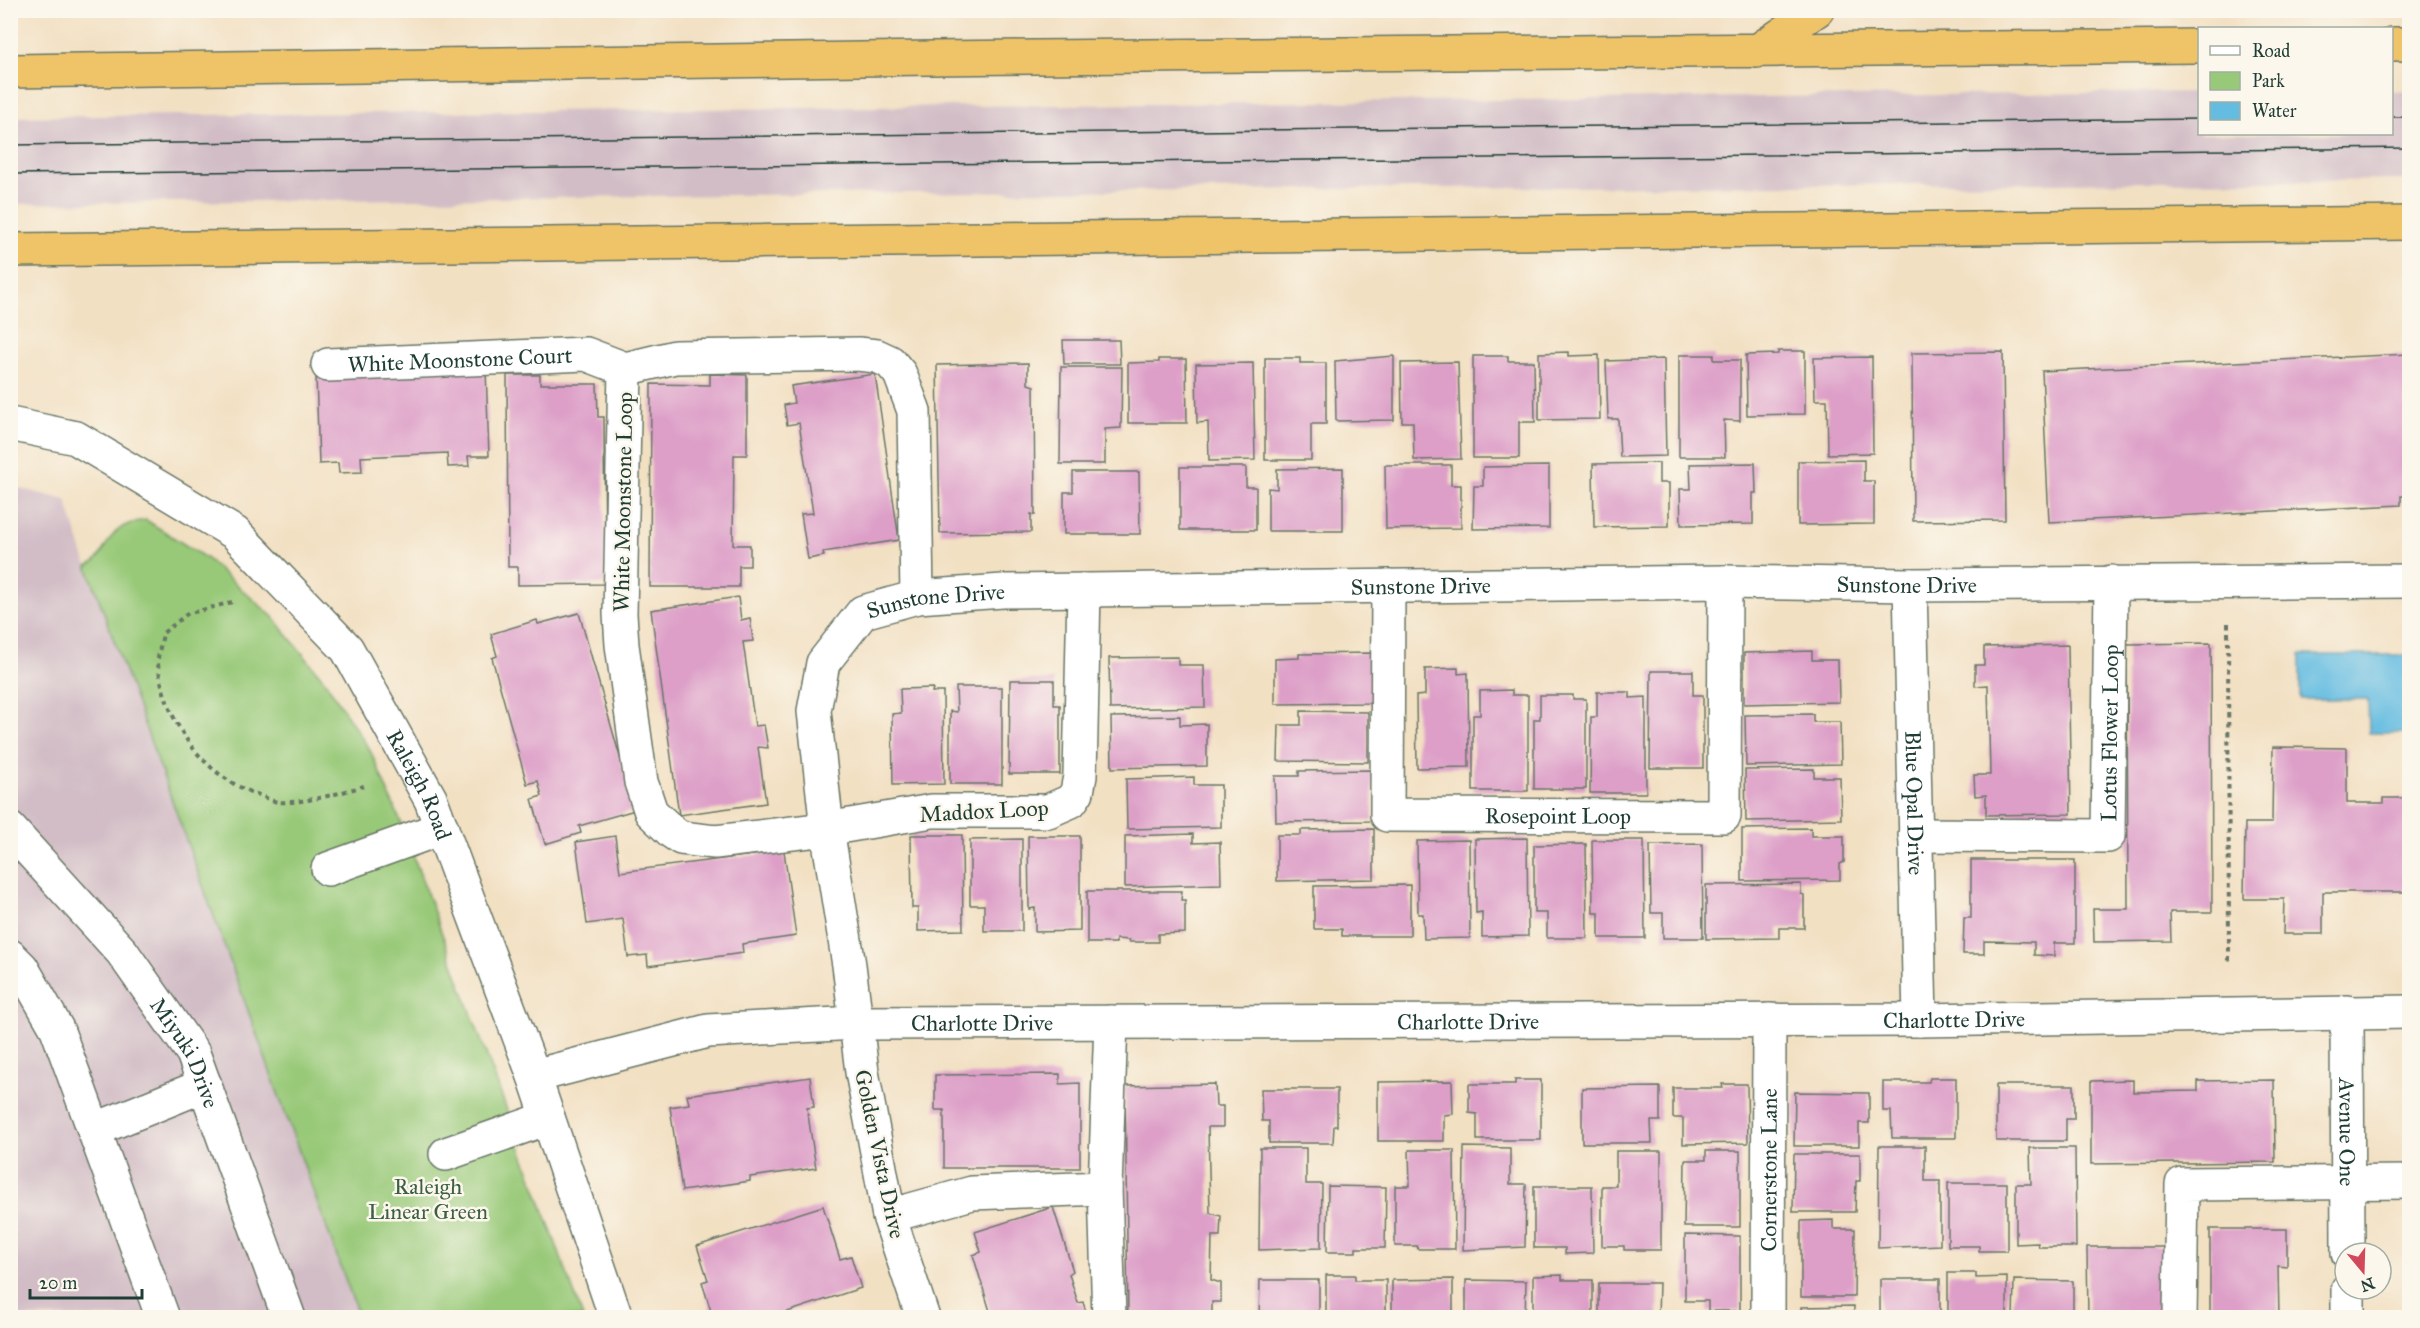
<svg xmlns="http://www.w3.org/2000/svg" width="2420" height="1328" viewBox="0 0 2420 1328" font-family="'IM FELL Great Primer',serif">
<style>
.industrial{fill:#d2bdc6}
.green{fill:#98c978;stroke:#5c8356;stroke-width:1.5}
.water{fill:#64bce1;stroke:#427c8a;stroke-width:1.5}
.building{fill:#dd9fc8}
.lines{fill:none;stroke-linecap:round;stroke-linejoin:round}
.minor-casing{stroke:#697666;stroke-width:36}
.highway-casing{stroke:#697666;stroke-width:36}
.path{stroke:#697666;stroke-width:4;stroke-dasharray:4.5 4.5;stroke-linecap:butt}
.minor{stroke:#fff;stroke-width:33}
.highway{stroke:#efc469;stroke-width:33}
.tram{stroke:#1f3d34;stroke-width:1.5}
.labels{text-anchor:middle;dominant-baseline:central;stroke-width:5;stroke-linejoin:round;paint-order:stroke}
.street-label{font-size:22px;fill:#1f3d34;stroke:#fbf7ec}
.park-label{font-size:22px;fill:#3d6045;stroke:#fbf7ec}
</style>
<rect width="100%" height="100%" fill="#fbf7ec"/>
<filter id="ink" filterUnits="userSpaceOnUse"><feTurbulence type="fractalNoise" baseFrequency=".0167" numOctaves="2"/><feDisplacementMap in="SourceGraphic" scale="12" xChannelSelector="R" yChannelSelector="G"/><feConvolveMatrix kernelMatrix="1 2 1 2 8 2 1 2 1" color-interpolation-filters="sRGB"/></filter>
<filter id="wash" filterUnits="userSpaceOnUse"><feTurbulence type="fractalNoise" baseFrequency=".008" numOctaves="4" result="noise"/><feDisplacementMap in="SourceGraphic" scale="24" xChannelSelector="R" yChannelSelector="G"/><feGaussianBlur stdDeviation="1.35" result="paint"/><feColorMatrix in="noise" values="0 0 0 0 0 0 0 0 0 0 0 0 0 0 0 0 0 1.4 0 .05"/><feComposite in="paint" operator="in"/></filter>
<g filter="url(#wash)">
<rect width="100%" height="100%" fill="#f2e0c3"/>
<path class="industrial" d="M 2409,90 L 2409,180 L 1067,191 L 10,204 L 11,117 L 2199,92 L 2200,134 L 2392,134 L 2392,91 Z
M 10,486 L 66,500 L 87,566 L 359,1317 L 11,1317 Z"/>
<path class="green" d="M 146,520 L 206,558 L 272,616 L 325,681 L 371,752 L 402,825 L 583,1317 L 359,1317 L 87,566 C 110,558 100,525 146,520 Z"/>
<path class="water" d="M 2300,655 L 2409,655 L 2409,733 L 2369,733 L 2368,699 L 2300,699 Z"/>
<g id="blocks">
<path class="building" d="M 1063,340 L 1119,340 L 1120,364 L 1064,364 Z
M 1778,351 L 1805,351 L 1805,414 L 1747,415 L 1746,355 L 1778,354 Z
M 1569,352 L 1569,356 L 1599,355 L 1600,419 L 1539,420 L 1539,353 Z
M 2003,352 L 2005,520 L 1913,521 L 1912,353 Z
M 2410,354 L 2410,496 L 2401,496 L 2401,505 L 2049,522 L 2042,371 Z
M 1679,355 L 1714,355 L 1714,360 L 1740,360 L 1740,421 L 1724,420 L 1725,457 L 1679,457 Z
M 1394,356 L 1394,420 L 1336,421 L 1335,361 Z
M 1473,356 L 1508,356 L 1508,361 L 1534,361 L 1535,422 L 1519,422 L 1519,458 L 1473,458 Z
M 1872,357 L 1873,453 L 1828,454 L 1827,400 L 1815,400 L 1814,358 Z
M 1265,358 L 1300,358 L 1300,363 L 1326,363 L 1326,424 L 1311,424 L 1311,460 L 1265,460 Z
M 1159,359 L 1186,359 L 1187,423 L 1128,423 L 1128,363 L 1159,362 Z
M 1664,359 L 1666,456 L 1620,457 L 1618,419 L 1608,419 L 1606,361 Z
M 1458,362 L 1461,459 L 1414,460 L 1413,422 L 1402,422 L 1401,363 Z
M 1028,363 L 1028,384 L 1034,386 L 1035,515 L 1031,514 L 1031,532 L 940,533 L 937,365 Z
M 1253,363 L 1255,460 L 1209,461 L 1208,422 L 1197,423 L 1196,364 Z
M 1061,367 L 1122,367 L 1121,428 L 1105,429 L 1105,464 L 1060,464 Z
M 486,369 L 489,456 L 468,456 L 469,466 L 448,467 L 447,453 L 361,457 L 362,472 L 339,473 L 338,463 L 319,464 L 316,375 Z
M 710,374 L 747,375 L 747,455 L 734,455 L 733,545 L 750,545 L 750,566 L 739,566 L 739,587 L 650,587 L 651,384 L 710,385 Z
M 875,374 L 899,540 L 823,552 L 824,556 L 808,559 L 801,514 L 813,513 L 799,423 L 787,425 L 784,405 L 794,403 L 791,386 Z
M 507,375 L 540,375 L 540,384 L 597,384 L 598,417 L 604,417 L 605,584 L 518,585 L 518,567 L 508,567 Z
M 1864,460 L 1864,481 L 1874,481 L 1874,524 L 1798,525 L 1798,461 Z
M 1659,463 L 1659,483 L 1669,483 L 1669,526 L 1594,527 L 1593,464 Z
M 1755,463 L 1756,493 L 1753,493 L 1753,524 L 1681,525 L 1680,489 L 1691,489 L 1690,464 Z
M 1385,465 L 1451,465 L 1451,485 L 1461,485 L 1461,528 L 1386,529 Z
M 1549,466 L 1549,528 L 1473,529 L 1474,486 L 1483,486 L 1483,467 Z
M 1180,467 L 1246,467 L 1246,487 L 1256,487 L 1256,530 L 1180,530 Z
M 1343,468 L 1343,531 L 1268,531 L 1268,488 L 1277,489 L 1277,469 Z
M 1073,472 L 1139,472 L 1140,534 L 1064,534 L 1064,492 L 1073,492 Z
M 738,597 L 741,620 L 750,618 L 753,641 L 743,642 L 755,726 L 764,725 L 768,748 L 758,747 L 766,803 L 679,815 L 651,610 Z
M 579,613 L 635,810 L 579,826 L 581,833 L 545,844 L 532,799 L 542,796 L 538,781 L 527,784 L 492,658 L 497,656 L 491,634 L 537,620 L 538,624 Z
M 2211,643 L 2212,912 L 2170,912 L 2171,941 L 2094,942 L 2093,909 L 2128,909 L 2127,644 Z
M 2068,645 L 2071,814 L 1986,815 L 1986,795 L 1975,796 L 1974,775 L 1990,775 L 1988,685 L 1975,686 L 1975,665 L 1984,665 L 1984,647 Z
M 1812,651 L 1812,660 L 1838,660 L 1839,702 L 1744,704 L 1744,653 Z
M 1372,653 L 1372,703 L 1275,704 L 1275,659 L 1299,658 L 1299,654 Z
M 1178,657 L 1178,665 L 1204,665 L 1205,707 L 1110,709 L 1109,658 Z
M 1458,668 L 1458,674 L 1468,673 L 1469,767 L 1417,768 L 1416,696 L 1425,695 L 1425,669 Z
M 1651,671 L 1693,671 L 1693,695 L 1703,695 L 1703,768 L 1650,768 Z
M 1010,680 L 1054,680 L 1054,705 L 1060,705 L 1060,774 L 1009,774 Z
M 956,687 L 1002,687 L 1002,784 L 950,784 L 950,711 L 957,712 Z
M 933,688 L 932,692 L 943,692 L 944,784 L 893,785 L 892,714 L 901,713 L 900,689 Z
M 1512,690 L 1512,695 L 1528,695 L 1528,791 L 1473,791 L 1473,715 L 1480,715 L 1480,691 Z
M 1597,692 L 1630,692 L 1630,698 L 1646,697 L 1646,793 L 1590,793 L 1591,717 L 1597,717 Z
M 1540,695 L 1573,695 L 1573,699 L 1586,699 L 1586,789 L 1534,789 L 1534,719 L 1540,719 Z
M 1301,711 L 1368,712 L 1368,762 L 1278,761 L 1279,725 L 1301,725 Z
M 1813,714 L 1813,722 L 1840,722 L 1841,764 L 1746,766 L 1745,715 Z
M 1180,716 L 1180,725 L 1207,724 L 1207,766 L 1112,768 L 1111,717 Z
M 2273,747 L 2347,748 L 2347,803 L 2383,803 L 2383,798 L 2410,798 L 2410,892 L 2323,892 L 2323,934 L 2283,934 L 2284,899 L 2244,899 L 2245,823 L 2272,823 Z
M 1814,769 L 1814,777 L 1840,777 L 1841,819 L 1746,821 L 1745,770 Z
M 1372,770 L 1373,821 L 1276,822 L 1275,776 L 1299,776 L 1299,771 Z
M 1194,777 L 1194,785 L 1221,785 L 1221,827 L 1127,829 L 1126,779 Z
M 1811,828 L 1811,836 L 1844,836 L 1844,862 L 1840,864 L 1840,880 L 1742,881 L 1742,829 Z
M 1374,829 L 1374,879 L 1277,881 L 1277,835 L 1301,835 L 1301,830 Z
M 1193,834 L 1193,843 L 1220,842 L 1221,884 L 1125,887 L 1125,836 Z
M 911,835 L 962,835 L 963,930 L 918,931 L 918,908 L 912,908 Z
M 615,836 L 620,872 L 784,851 L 796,936 L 742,944 L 743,953 L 648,966 L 647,955 L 628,957 L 623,919 L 587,924 L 576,842 Z
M 1028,836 L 1080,836 L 1080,931 L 1035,932 L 1035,908 L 1029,909 Z
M 1527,838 L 1528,936 L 1482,937 L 1482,912 L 1476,913 L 1475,839 Z
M 1022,839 L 1022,931 L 984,931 L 984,905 L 970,905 L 970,840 Z
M 1469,840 L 1470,938 L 1424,939 L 1423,914 L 1418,914 L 1417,841 Z
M 1592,840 L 1644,840 L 1645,938 L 1599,938 L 1599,913 L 1593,913 Z
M 1586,844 L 1587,938 L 1547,938 L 1547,913 L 1534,913 L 1534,845 Z
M 1702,844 L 1703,938 L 1663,938 L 1663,913 L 1651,913 L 1650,845 Z
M 1971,860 L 2075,860 L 2075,943 L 2054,943 L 2054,956 L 2034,955 L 2034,942 L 1984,941 L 1984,954 L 1963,954 L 1964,918 L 1971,918 Z
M 1801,884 L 1801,894 L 1804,895 L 1804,928 L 1779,928 L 1779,938 L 1706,939 L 1706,885 Z
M 1410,885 L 1410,936 L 1342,936 L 1342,929 L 1314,929 L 1314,886 Z
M 1087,891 L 1182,891 L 1181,900 L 1185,900 L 1185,933 L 1158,934 L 1158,942 L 1129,942 L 1129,940 L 1116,939 L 1116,943 L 1087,943 Z
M 1060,1074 L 1060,1084 L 1080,1083 L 1080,1168 L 944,1168 L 944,1110 L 935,1110 L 935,1075 Z
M 810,1077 L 814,1107 L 807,1108 L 816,1168 L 750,1177 L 750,1181 L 682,1191 L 670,1107 L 689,1104 L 687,1095 Z
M 1930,1078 L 1956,1078 L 1956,1138 L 1892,1138 L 1891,1111 L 1883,1111 L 1883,1082 L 1929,1082 Z
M 1515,1080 L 1541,1080 L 1541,1140 L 1477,1140 L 1477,1114 L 1469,1113 L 1469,1084 L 1515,1084 Z
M 2133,1080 L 2133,1092 L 2198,1091 L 2198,1081 L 2274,1080 L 2275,1162 L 2091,1164 L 2091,1081 Z
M 1452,1081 L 1453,1114 L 1444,1115 L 1444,1141 L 1378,1141 L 1378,1082 Z
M 1215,1084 L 1216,1106 L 1223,1106 L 1223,1127 L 1208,1127 L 1210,1213 L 1221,1216 L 1220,1236 L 1212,1236 L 1211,1280 L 1221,1283 L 1221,1302 L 1212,1302 L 1212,1318 L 1128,1318 L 1125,1086 Z
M 1722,1084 L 1747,1084 L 1748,1143 L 1683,1144 L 1683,1118 L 1673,1118 L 1673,1088 L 1723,1088 Z
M 1996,1085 L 2074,1085 L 2074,1119 L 2066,1119 L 2066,1141 L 1996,1141 Z
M 1660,1087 L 1660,1121 L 1651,1121 L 1652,1143 L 1582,1143 L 1582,1088 Z
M 1261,1089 L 1337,1089 L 1337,1126 L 1334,1126 L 1333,1143 L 1269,1143 L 1269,1121 L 1262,1121 Z
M 1795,1092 L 1869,1093 L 1869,1123 L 1859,1123 L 1859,1146 L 1794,1146 Z
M 1879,1146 L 1925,1146 L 1925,1181 L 1940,1181 L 1940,1245 L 1878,1248 Z
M 1464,1147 L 1510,1148 L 1510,1184 L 1526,1184 L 1525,1247 L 1463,1250 Z
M 1260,1148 L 1306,1148 L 1306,1184 L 1322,1184 L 1321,1248 L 1259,1250 Z
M 2030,1148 L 2075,1148 L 2076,1247 L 2039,1247 L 2038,1243 L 2016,1244 L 2016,1184 L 2031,1184 Z
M 1409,1150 L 1454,1150 L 1455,1249 L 1418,1249 L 1417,1246 L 1395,1246 L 1395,1186 L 1410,1186 Z
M 1616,1151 L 1661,1151 L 1661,1250 L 1624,1250 L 1624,1246 L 1602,1246 L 1602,1186 L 1616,1186 Z
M 1706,1151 L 1740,1151 L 1740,1227 L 1684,1227 L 1685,1160 L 1706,1160 Z
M 1794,1154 L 1860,1154 L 1860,1181 L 1856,1181 L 1855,1212 L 1793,1212 Z
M 1948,1183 L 2007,1183 L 2007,1251 L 1979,1251 L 1979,1246 L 1948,1246 Z
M 1328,1186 L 1386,1187 L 1385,1248 L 1356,1248 L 1356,1252 L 1327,1252 Z
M 1534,1186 L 1592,1186 L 1593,1253 L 1565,1254 L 1565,1248 L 1534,1248 Z
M 823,1206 L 840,1259 L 851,1256 L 861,1288 L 769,1318 L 713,1318 L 702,1282 L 708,1280 L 697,1246 Z
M 1053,1207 L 1073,1271 L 1069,1274 L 1078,1303 L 1083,1302 L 1088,1318 L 992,1318 L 973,1255 L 981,1252 L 975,1232 Z
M 1833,1220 L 1833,1229 L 1855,1229 L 1854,1297 L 1801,1297 L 1801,1221 Z
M 2210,1229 L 2287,1229 L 2287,1267 L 2278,1266 L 2279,1318 L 2210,1318 Z
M 1685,1235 L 1740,1236 L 1740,1311 L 1708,1311 L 1708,1301 L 1685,1301 Z
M 2087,1247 L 2165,1247 L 2166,1318 L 2088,1318 Z
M 1948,1273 L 1976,1273 L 1976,1278 L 2007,1277 L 2007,1318 L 1948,1318 Z
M 1326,1275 L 1355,1275 L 1355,1280 L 1386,1280 L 1386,1318 L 1326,1318 Z
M 1562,1275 L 1562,1280 L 1593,1280 L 1593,1318 L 1533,1318 L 1533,1276 Z
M 1453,1279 L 1453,1318 L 1392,1318 L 1392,1280 Z
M 1880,1279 L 1940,1279 L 1940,1318 L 1880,1318 Z
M 1260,1280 L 1319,1280 L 1319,1318 L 1259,1318 Z
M 1466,1280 L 1526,1281 L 1525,1318 L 1466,1318 Z
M 2014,1280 L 2073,1281 L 2073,1318 L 2013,1318 Z
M 1599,1283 L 1659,1283 L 1658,1318 L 1599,1318 Z
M 1854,1306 L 1854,1318 L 1801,1318 L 1801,1307 Z"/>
</g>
</g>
<g filter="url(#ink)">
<use href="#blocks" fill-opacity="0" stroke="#697666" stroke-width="1.5"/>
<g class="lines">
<g class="minor-casing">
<g id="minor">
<path id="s1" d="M 328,365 L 586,354 L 625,369"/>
<path d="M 625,369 L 620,614 L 622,645 L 641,782 L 651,812 L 672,832 L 681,838 L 715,842 L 827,829 L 932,811 L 1048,811 L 1071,801 L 1077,792 L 1080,776 L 1084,590"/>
<path d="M 625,369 L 675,357 L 858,354 L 877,356 L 890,362 L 900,374 L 914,411 L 917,597"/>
<path id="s2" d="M 10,424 L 76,438 L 235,533 L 347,649 L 431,800 L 534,1076 L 616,1318"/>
<path id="s3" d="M 1910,585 L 1920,1020"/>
<path id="s4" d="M 1388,586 L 1387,815 L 1724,816 L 1725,582"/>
<path id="s5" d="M 10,829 L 122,952 L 193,1053 L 289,1318"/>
<path id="s6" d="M 1915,835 L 2108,836 L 2111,582"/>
<path d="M 328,869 L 442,828"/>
<path d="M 10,956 L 22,968 L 57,1029 L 163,1318"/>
<path id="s7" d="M 2347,1012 L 2348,1253"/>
<path id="s8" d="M 534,1076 L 708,1031 L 856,1023 L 1920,1020 L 2410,1012"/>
<path d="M 94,1130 L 205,1085"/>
<path d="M 446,1154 L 548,1118"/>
<path d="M 889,1216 L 972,1193 L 1105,1188"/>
<path d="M 2348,1289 L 2348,1318"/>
<path id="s9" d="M 923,1318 L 889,1216 L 862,1072 L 849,965 L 827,829 L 814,711 L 823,663 L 863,612 L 917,597 L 1003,591 L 1725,582 L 1910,585 L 2410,581"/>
<path d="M 1109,1318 L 1105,1188 L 1111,1022"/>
<path id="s10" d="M 1768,1318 L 1769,1020"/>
<path d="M 2180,1318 L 2182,1184 L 2410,1182"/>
</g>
</g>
<g class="highway-casing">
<path id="highway" d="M 2392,44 L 2410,44
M 1757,51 L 1817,10
M 10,71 L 931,58 L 2200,46
M 10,250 L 2410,223"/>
</g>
<path class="path" d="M 232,602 L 187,614 L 163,633 C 162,642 157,655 158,664 C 165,721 202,775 256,794 C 263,796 271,801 278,802 C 304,804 339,793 364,786
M 2228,623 L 2229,964"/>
<use href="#minor" class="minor"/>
<use href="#highway" class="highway"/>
<path class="tram" d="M 2392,117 L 2410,117
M 10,145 L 2200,119
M 10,174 L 2410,148"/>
</g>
</g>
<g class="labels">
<g class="street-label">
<text stroke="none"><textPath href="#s1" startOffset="132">White Moonstone Court</textPath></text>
<text transform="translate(623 502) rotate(-89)">White Moonstone Loop</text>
<text stroke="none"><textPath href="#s9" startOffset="1778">Sunstone Drive</textPath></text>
<text stroke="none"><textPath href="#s9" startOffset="1292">Sunstone Drive</textPath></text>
<text stroke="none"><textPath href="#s9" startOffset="806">Sunstone Drive</textPath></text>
<text stroke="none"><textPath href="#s6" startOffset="296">Lotus Flower Loop</textPath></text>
<text stroke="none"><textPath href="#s2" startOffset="568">Raleigh Road</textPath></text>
<text stroke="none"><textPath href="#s3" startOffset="218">Blue Opal Drive</textPath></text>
<text transform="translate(984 811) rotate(-3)">Maddox Loop</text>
<text stroke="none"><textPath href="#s4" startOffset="400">Rosepoint Loop</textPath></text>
<text stroke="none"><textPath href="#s8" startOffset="1426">Charlotte Drive</textPath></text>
<text stroke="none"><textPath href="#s8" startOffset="940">Charlotte Drive</textPath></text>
<text stroke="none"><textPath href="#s8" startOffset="454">Charlotte Drive</textPath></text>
<text stroke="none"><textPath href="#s5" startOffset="286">Miyuki Drive</textPath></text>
<text stroke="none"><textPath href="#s7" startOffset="120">Avenue One</textPath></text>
<text transform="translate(880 1154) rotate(78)">Golden Vista Drive</text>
<text stroke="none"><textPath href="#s10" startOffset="148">Cornerstone Lane</textPath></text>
</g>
<g class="park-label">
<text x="428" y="1186">Raleigh<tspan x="428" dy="25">Linear Green</tspan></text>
</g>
</g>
<rect width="2420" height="1328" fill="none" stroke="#fbf7ec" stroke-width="36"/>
<rect x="2198" y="27" width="195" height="108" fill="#fbf7ec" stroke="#a3ada2" stroke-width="1.5"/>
<rect x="2210" y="46" width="30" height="9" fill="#ffffff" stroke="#a3ada2" stroke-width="1.5"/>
<text x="2252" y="57" font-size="18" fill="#1f3d34">Road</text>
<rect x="2210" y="72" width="30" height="18" fill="#98c978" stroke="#a3ada2" stroke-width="1.5"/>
<text x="2252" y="87" font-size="18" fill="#1f3d34">Park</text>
<rect x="2210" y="102" width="30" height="18" fill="#64bce1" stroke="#a3ada2" stroke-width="1.5"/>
<text x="2252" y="117" font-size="18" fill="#1f3d34">Water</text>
<g transform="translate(2363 1271) rotate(161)"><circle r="28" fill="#fbf7ec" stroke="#a3ada2" stroke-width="1.5"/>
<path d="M0-4.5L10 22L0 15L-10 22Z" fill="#d1495b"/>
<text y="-9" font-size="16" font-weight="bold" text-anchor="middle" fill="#1f3d34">N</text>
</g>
<path d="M30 1289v9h112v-9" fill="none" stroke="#1f3d34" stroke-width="3"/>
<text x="39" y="1289" font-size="18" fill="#1f3d34" stroke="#fbf7ec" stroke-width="4.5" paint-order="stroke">20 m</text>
</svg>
